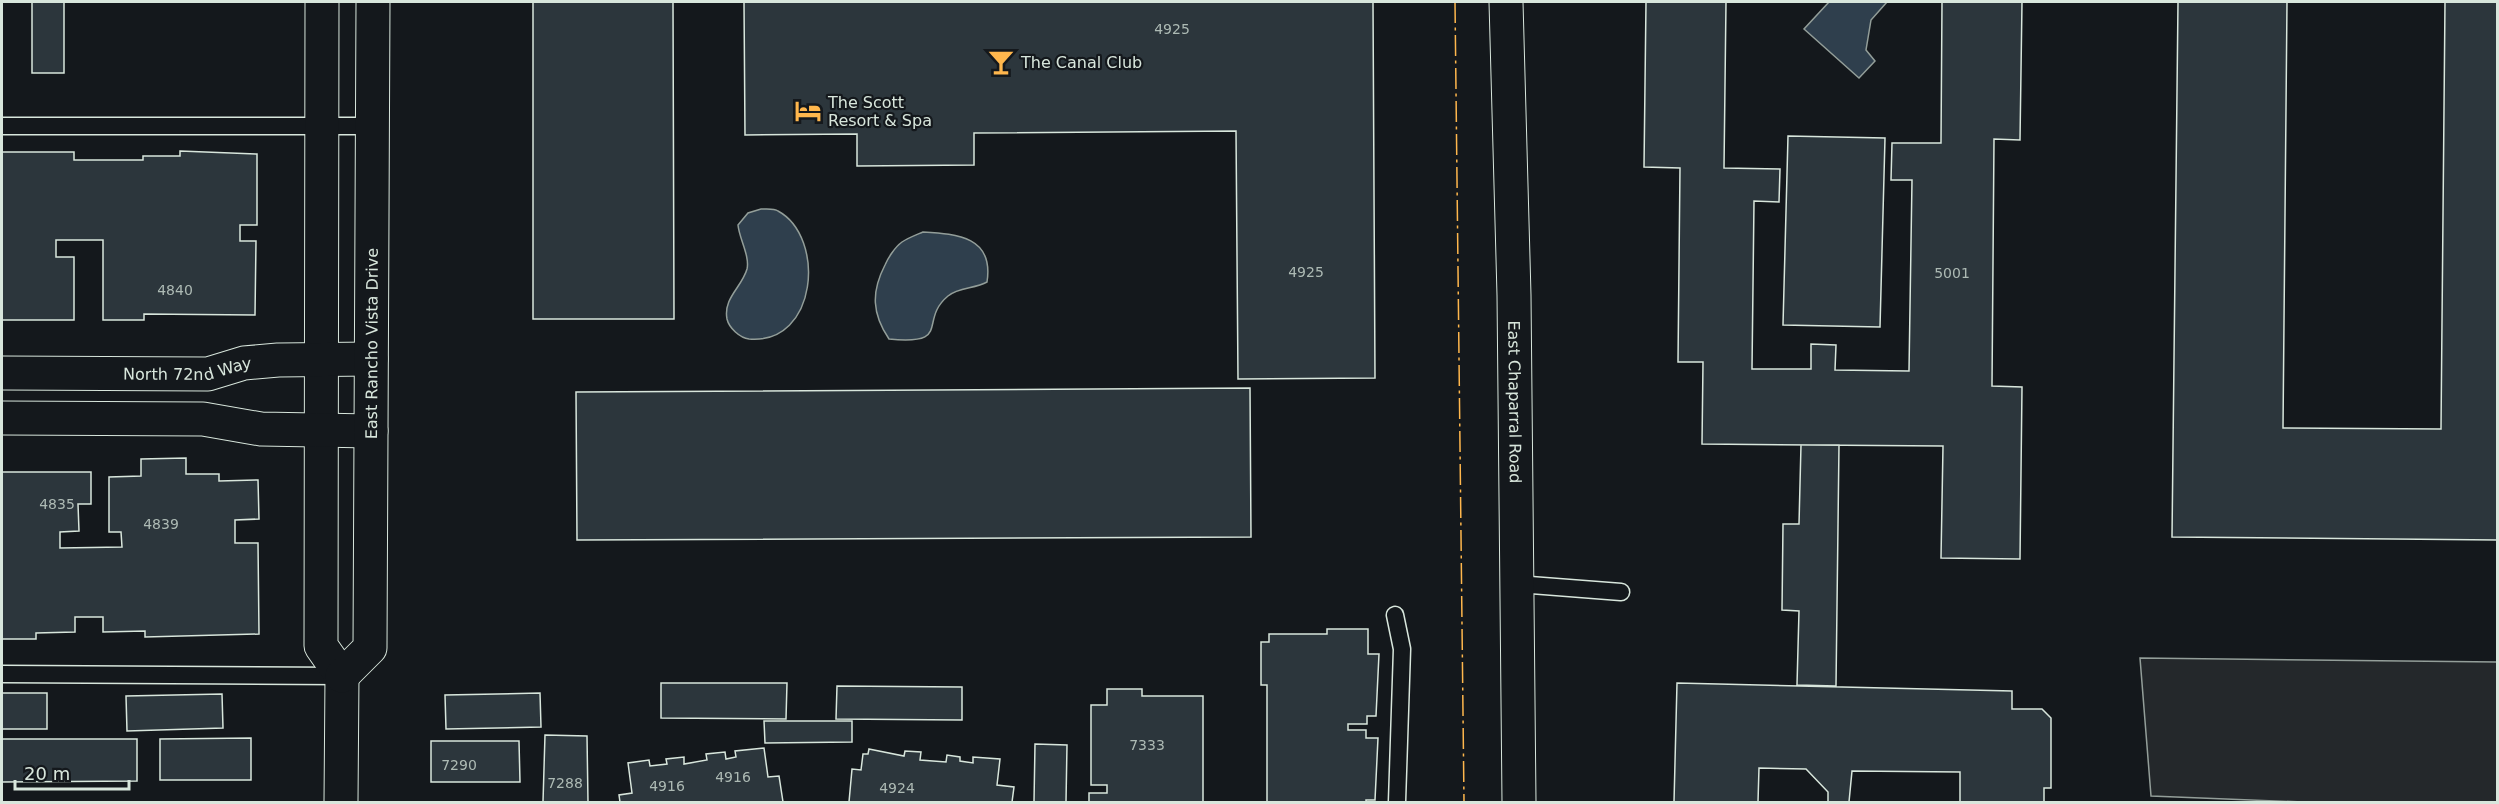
<svg xmlns="http://www.w3.org/2000/svg" width="2499" height="804" viewBox="0 0 2499 804" font-family="'DejaVu Sans',sans-serif">
<style>
.parking{fill:#24282b;stroke:#939e99;stroke-width:1.5}
.water{fill:#2f3f4d;stroke:#939e99;stroke-width:1.5}
.building{fill:#2c363c;stroke:#d8e6dc;stroke-width:1.5}
.lines{fill:none;stroke-linecap:round;stroke-linejoin:round}
.lane-casing{stroke:#d8e6dc;stroke-width:19}
.street-casing{stroke:#d8e6dc;stroke-width:35}
.secondary-casing{stroke:#d8e6dc;stroke-width:35}
.lane{stroke:#14181c;stroke-width:16}
.street{stroke:#14181c;stroke-width:33}
.secondary{stroke:#14181c;stroke-width:33}
.power{stroke:#ffb74d;stroke-width:1.5;stroke-dasharray:21 4.5 3 4.5;stroke-linecap:butt}
.labels{text-anchor:middle;dominant-baseline:central;stroke-width:4.5;stroke-linejoin:round;paint-order:stroke}
.number-label{font-size:14px;fill:#adbab4}
.poi-label{font-size:16px;fill:#d8e6dc;stroke:#14181c;text-anchor:start}
.street-label{font-size:16px;fill:#d8e6dc;stroke:#14181c}
</style>
<rect width="100%" height="100%" fill="#14181c"/>
<path class="parking" d="M 2140,658 L 2497,662 L 2497,802 L 2303,802 L 2151,796 Z"/>
<path class="water" d="M 1829,2 L 1887,2 L 1871,20 L 1866,50 L 1875,61 L 1859,78 L 1804,29 Z
M 761,209 C 766,209 774,208 778,211 C 826,237 818,345 749,339 C 740,338 729,328 727,319 C 723,298 742,287 747,269 C 750,256 739,238 738,225 L 748,213 Z
M 923,232 C 958,234 994,237 987,282 C 975,289 959,287 948,296 C 918,321 953,345 889,339 C 872,314 871,292 885,265 C 888,258 895,247 902,242 C 908,238 916,235 923,232 Z"/>
<path class="building" d="M 32,2 L 64,2 L 64,73 L 32,73 Z
M 533,2 L 673,2 L 674,319 L 533,319 Z
M 744,2 L 1373,2 L 1375,378 L 1238,379 L 1236,131 L 974,133 L 974,165 L 857,166 L 857,134 L 745,135 Z
M 1646,2 L 1726,2 L 1724,168 L 1780,169 L 1779,202 L 1754,201 L 1752,369 L 1811,369 L 1811,344 L 1836,345 L 1835,370 L 1909,371 L 1912,180 L 1891,180 L 1892,143 L 1941,143 L 1942,2 L 2022,2 L 2020,140 L 1994,139 L 1992,386 L 2022,387 L 2020,559 L 1941,558 L 1943,446 L 1702,444 L 1703,362 L 1678,362 L 1680,168 L 1644,167 Z
M 2178,2 L 2287,2 L 2283,428 L 2441,429 L 2445,2 L 2498,2 L 2498,540 L 2172,537 Z
M 1788,136 L 1885,138 L 1880,327 L 1783,325 Z
M 180,151 L 257,154 L 257,225 L 240,225 L 240,241 L 256,241 L 255,315 L 144,314 L 144,320 L 103,320 L 103,240 L 56,240 L 56,257 L 74,257 L 74,320 L 2,320 L 2,152 L 74,152 L 74,160 L 143,160 L 143,156 L 180,156 Z
M 1250,388 L 1251,537 L 577,540 L 576,392 Z
M 1801,445 L 1839,445 L 1836,686 L 1797,685 L 1799,611 L 1782,610 L 1783,524 L 1799,524 Z
M 186,458 L 186,474 L 219,474 L 219,481 L 258,480 L 259,519 L 235,520 L 235,543 L 258,543 L 259,634 L 145,637 L 145,631 L 103,632 L 103,617 L 75,617 L 75,632 L 36,633 L 36,639 L 2,639 L 2,472 L 91,472 L 91,504 L 78,504 L 79,531 L 60,532 L 60,548 L 122,547 L 121,532 L 109,532 L 109,477 L 141,476 L 141,459 Z
M 1327,629 L 1368,629 L 1368,654 L 1379,654 L 1376,716 L 1367,716 L 1367,724 L 1348,724 L 1348,730 L 1366,730 L 1366,738 L 1378,738 L 1375,800 L 1366,800 L 1366,802 L 1267,802 L 1267,685 L 1261,685 L 1261,642 L 1269,642 L 1269,634 L 1327,634 Z
M 661,683 L 787,683 L 786,719 L 661,718 Z
M 1677,683 L 2012,691 L 2012,709 L 2042,709 L 2051,718 L 2051,788 L 2044,788 L 2044,802 L 1960,802 L 1960,772 L 1852,771 L 1849,802 L 1828,802 L 1828,792 L 1806,769 L 1759,768 L 1758,802 L 1674,802 Z
M 837,686 L 962,687 L 962,720 L 836,719 Z
M 1107,689 L 1142,689 L 1142,696 L 1203,696 L 1203,802 L 1089,802 L 1089,793 L 1107,793 L 1107,785 L 1091,785 L 1091,705 L 1107,705 Z
M 2,693 L 47,693 L 47,729 L 2,729 Z
M 540,693 L 541,727 L 446,729 L 445,695 Z
M 222,694 L 223,728 L 127,731 L 126,696 Z
M 764,721 L 852,721 L 852,742 L 765,743 Z
M 545,735 L 587,736 L 588,802 L 543,802 Z
M 251,738 L 251,780 L 160,780 L 160,739 Z
M 2,739 L 137,739 L 137,781 L 2,782 Z
M 431,741 L 519,741 L 520,782 L 431,782 Z
M 1035,744 L 1067,745 L 1066,802 L 1034,802 Z
M 764,748 L 768,777 L 779,776 L 783,802 L 620,802 L 619,795 L 632,793 L 628,763 L 649,760 L 650,766 L 667,764 L 666,759 L 684,757 L 684,764 L 707,760 L 706,754 L 725,752 L 726,759 L 736,757 L 735,751 Z
M 869,749 L 904,756 L 905,751 L 921,752 L 920,760 L 946,762 L 947,755 L 960,757 L 960,761 L 973,763 L 973,757 L 1000,759 L 997,785 L 1014,787 L 1012,802 L 849,802 L 852,769 L 861,770 L 863,754 L 868,754 Z"/>
<g class="lines">
<g class="lane-casing">
<path id="lane" d="M 2,126 L 372,126
M 1518,584 L 1621,592
M 1395,615 L 1402,649 L 1397,802
M 2,674 L 342,676"/>
</g>
<g class="street-casing">
<g id="street">
<path d="M 322,2 L 321,646 L 342,676 L 341,802"/>
<path id="s1" d="M 2,373 L 208,374 L 244,363 L 278,360 L 371,359"/>
<path d="M 2,418 L 203,419 L 261,429 L 371,431"/>
<path id="s2" d="M 342,676 L 370,648 L 373,2"/>
</g>
</g>
<g class="secondary-casing">
<g id="secondary">
<path id="s3" d="M 1506,2 L 1514,295 L 1519,802"/>
</g>
</g>
<use href="#lane" class="lane"/>
<use href="#street" class="street"/>
<use href="#secondary" class="secondary"/>
<path class="power" d="M 1455,2 L 1464,802"/>
</g>
<defs>
<g id="bar-bare" transform="scale(2.07)"><path d="M-6-5H6L.8 .8V4.5H3.5V6h-7V4.5H-.8V.8Z" fill="#ffb74d" stroke="#14181c" stroke-width="2.5" paint-order="stroke"/></g>
<g id="hotel-bare" transform="scale(2.07)"><path d="M-6-4.5h1.5V1H6V5H4.5V3h-9V5H-6ZM-4 0a1.8 1.8 0 1 1 3.6 0ZM.5 0V-2.5h3Q6-2.5 6 0Z" fill="#ffb74d" stroke="#14181c" stroke-width="2.5" paint-order="stroke"/></g>
</defs>
<g fill-rule="evenodd">
<use href="#bar-bare" x="1001" y="62"/>
<use href="#hotel-bare" x="808" y="111"/>
</g>
<g class="labels">
<g class="number-label">
<text x="1172" y="29">4925</text>
<text x="1306" y="272">4925</text>
<text x="1952" y="273">5001</text>
<text x="175" y="290">4840</text>
<text x="57" y="504">4835</text>
<text x="161" y="524">4839</text>
<text x="1147" y="745">7333</text>
<text x="459" y="765">7290</text>
<text x="733" y="777">4916</text>
<text x="565" y="783">7288</text>
<text x="667" y="786">4916</text>
<text x="897" y="788">4924</text>
</g>
<g class="poi-label">
<text x="1021" y="62">The Canal Club</text>
<text x="828" y="102">The Scott<tspan x="828" dy="18">Resort &amp; Spa</tspan></text>
</g>
<g class="street-label">
<text stroke="none"><textPath href="#s2" startOffset="344">East Rancho Vista Drive</textPath></text>
<text stroke="none"><textPath href="#s1" startOffset="186">North 72nd Way</textPath></text>
<text stroke="none"><textPath href="#s3" startOffset="400">East Chaparral Road</textPath></text>
</g>
</g>
<rect width="2499" height="804" fill="none" stroke="#d8e6dc" stroke-width="6"/>
<path d="M15 780v9h114v-9" fill="none" stroke="#d8e6dc" stroke-width="3"/>
<text x="24" y="780" font-size="18" fill="#d8e6dc" stroke="#14181c" stroke-width="4.5" paint-order="stroke">20 m</text>
</svg>
